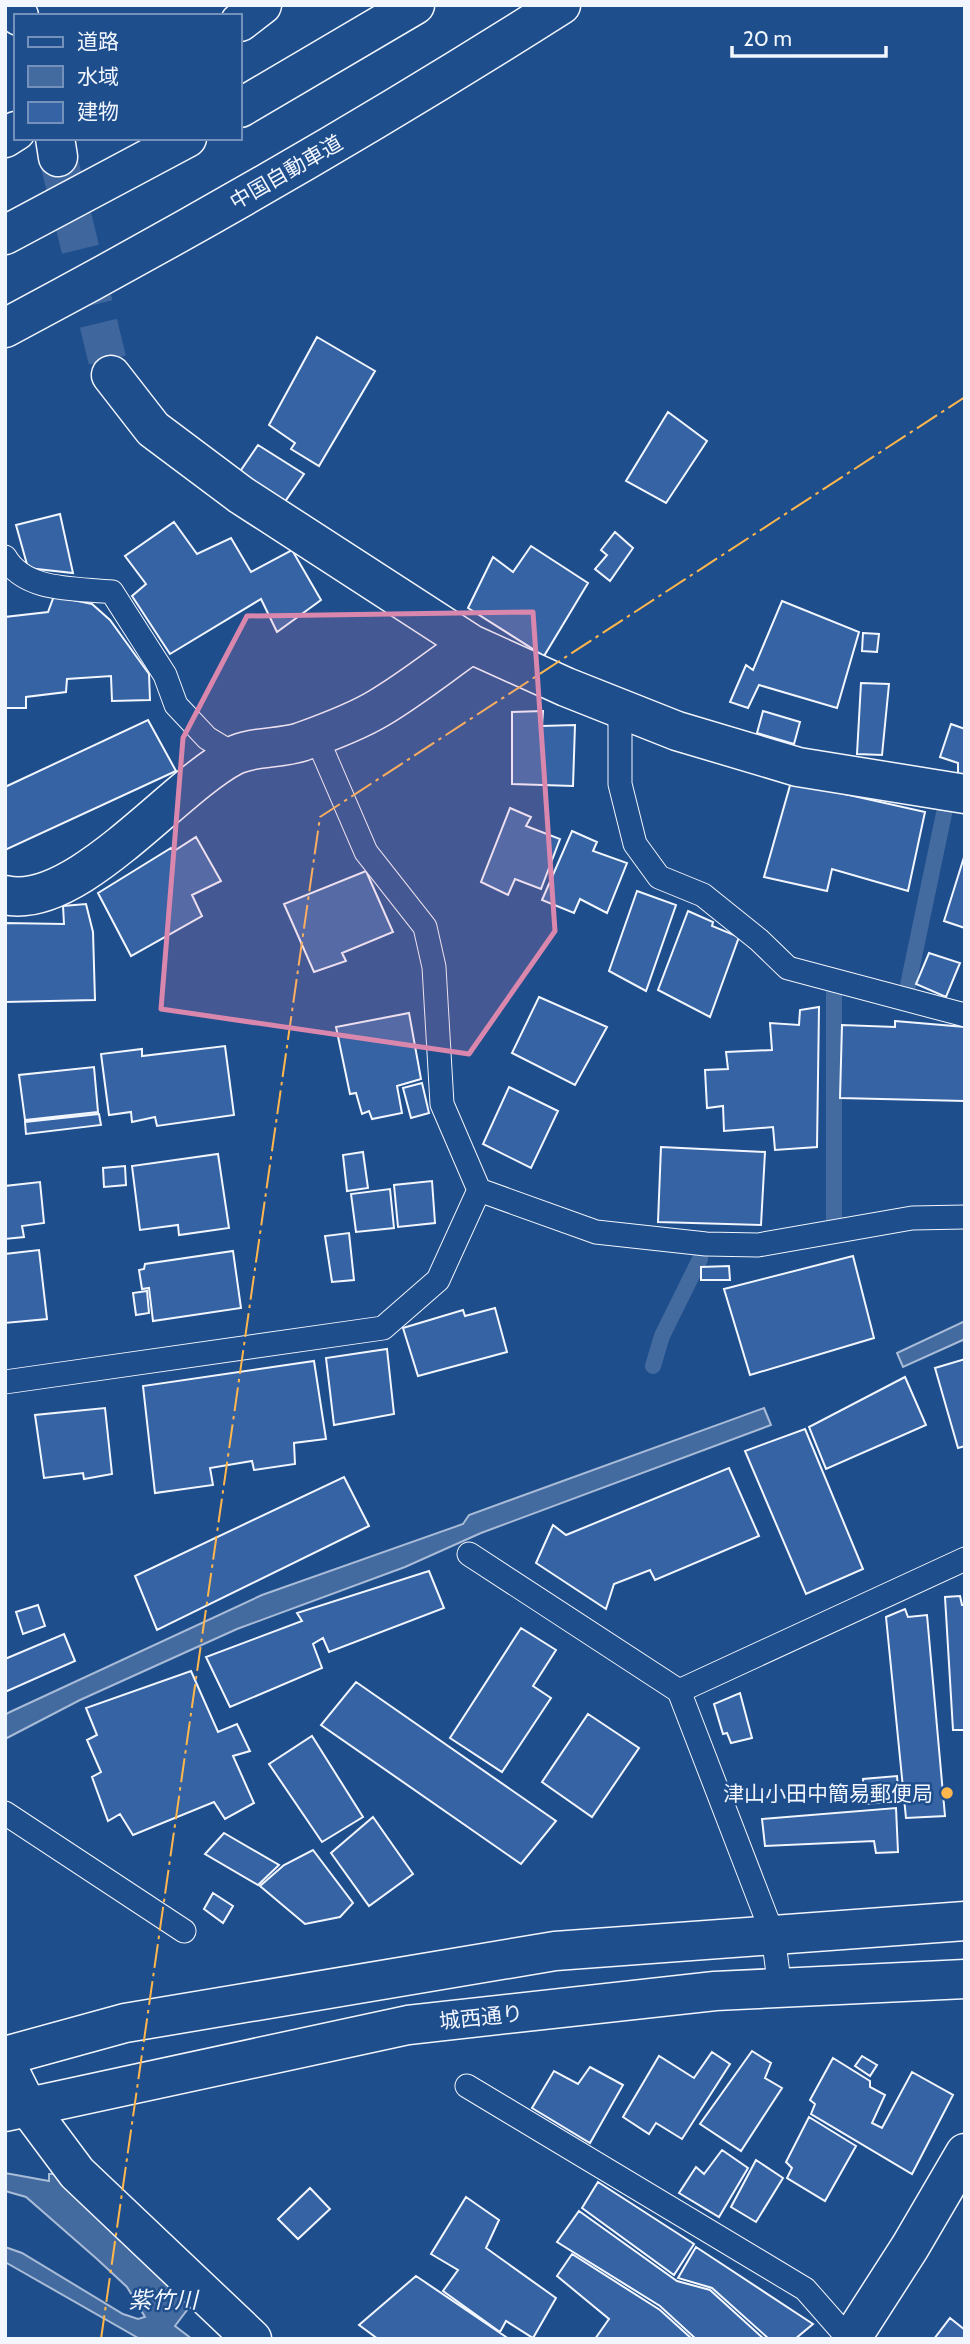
<svg xmlns="http://www.w3.org/2000/svg" width="970" height="2344" viewBox="0 0 970 2344" font-family="Cabin,'Noto Sans JP',sans-serif">
<style>
.water{fill:#446ba0;stroke:#a8bbd7;stroke-width:2}
.lines{fill:none;stroke-linecap:round;stroke-linejoin:round}
.stream{stroke:#446ba0;stroke-width:16}
.building{fill:#3563a3;stroke:#f2f6ff;stroke-width:2}
.minor-tunnel{stroke:#3f679d;stroke-width:38;stroke-dasharray:38 19;stroke-linecap:butt}
.service-casing{stroke:#f2f6ff;stroke-width:25}
.minor-casing{stroke:#f2f6ff;stroke-width:41}
.tertiary-casing{stroke:#f2f6ff;stroke-width:41}
.motorway-casing{stroke:#f2f6ff;stroke-width:41}
.service{stroke:#1f4e8c;stroke-width:23}
.minor{stroke:#1f4e8c;stroke-width:38}
.tertiary{stroke:#1f4e8c;stroke-width:38}
.motorway{stroke:#1f4e8c;stroke-width:38}
.power{stroke:#ffb74d;stroke-width:2;stroke-dasharray:24 5 3.5 5;stroke-linecap:butt}
.marked{fill:#da87ad;fill-opacity:0.2;stroke:#da87ad;stroke-width:5;stroke-linejoin:round}
.poi-dot{fill:#ffb74d;stroke:#1f4e8c;stroke-width:2.5}
.labels{text-anchor:middle;dominant-baseline:central;stroke-width:5;stroke-linejoin:round;paint-order:stroke}
.street-label{font-size:21px;fill:#f2f6ff;stroke:#1f4e8c}
.poi-label{font-size:21px;fill:#f2f6ff;stroke:#1f4e8c;text-anchor:end}
.water-label{font-size:23px;font-style:italic;fill:#f2f6ff;stroke:#1f4e8c}
</style>
<rect width="100%" height="100%" fill="#1f4e8c"/>
<path class="water" d="M 965,1321 L 965,1339 L 903,1367 L 897,1353 Z
M 764,1408 L 771,1425 L 481,1533 L 405,1567 L 237,1629 L 80,1700 L 5,1739 L 5,1715 L 10,1712 L 262,1595 L 463,1524 L 469,1515 Z
M 5,2173 L 49,2181 L 49,2174 L 62,2174 L 196,2298 L 175,2326 L 192,2339 L 140,2339 L 5,2262 L 5,2247 L 22,2253 L 123,2314 L 138,2319 L 145,2317 L 127,2287 L 97,2259 L 26,2197 L 5,2191 Z"/>
<g class="lines">
<path class="stream" d="M 907,990 L 946,804
M 834,1225 L 834,986
M 653,1366 L 662,1336 L 700,1259"/>
</g>
<path class="building" d="M 317,337 L 375,371 L 319,466 L 291,449 L 295,443 L 269,425 Z
M 668,412 L 707,441 L 666,503 L 626,481 Z
M 258,445 L 304,474 L 284,503 L 239,473 Z
M 60,514 L 73,573 L 28,568 L 16,525 Z
M 174,522 L 197,554 L 231,538 L 251,572 L 292,550 L 321,600 L 277,632 L 261,599 L 170,654 L 132,596 L 146,584 L 125,556 Z
M 615,532 L 633,548 L 610,581 L 595,569 L 607,555 L 601,550 Z
M 531,546 L 588,583 L 544,656 L 468,608 L 493,557 L 513,572 Z
M 54,596 L 92,604 L 110,620 L 149,674 L 150,700 L 112,701 L 111,676 L 67,679 L 66,692 L 26,697 L 26,708 L 5,708 L 5,617 L 48,612 Z
M 782,601 L 859,632 L 837,708 L 759,685 L 748,708 L 730,702 L 746,665 L 753,670 Z
M 863,633 L 879,634 L 877,652 L 862,651 Z
M 861,683 L 889,684 L 882,755 L 857,754 Z
M 543,711 L 542,726 L 575,725 L 573,786 L 512,784 L 512,712 Z
M 763,711 L 800,722 L 794,744 L 757,733 Z
M 148,720 L 176,771 L 5,850 L 5,787 Z
M 951,724 L 965,729 L 965,776 L 958,774 L 958,763 L 940,757 Z
M 791,782 L 925,812 L 908,891 L 832,869 L 827,891 L 764,877 Z
M 510,808 L 531,817 L 526,826 L 560,839 L 541,889 L 515,879 L 508,895 L 481,882 Z
M 572,831 L 597,842 L 593,851 L 627,863 L 607,913 L 580,899 L 574,913 L 542,900 Z
M 196,837 L 221,881 L 192,895 L 202,916 L 131,956 L 98,893 L 171,848 L 174,851 Z
M 965,854 L 965,928 L 944,921 Z
M 366,871 L 393,932 L 342,953 L 346,961 L 314,972 L 284,904 Z
M 637,891 L 676,905 L 646,991 L 609,971 Z
M 86,904 L 93,932 L 95,1000 L 5,1002 L 5,923 L 64,924 L 63,906 Z
M 688,911 L 713,922 L 712,926 L 739,937 L 710,1017 L 658,990 Z
M 929,953 L 960,963 L 946,997 L 916,984 Z
M 539,997 L 607,1027 L 575,1085 L 512,1053 Z
M 819,1007 L 817,1147 L 775,1150 L 773,1127 L 724,1131 L 723,1106 L 707,1108 L 705,1070 L 728,1069 L 726,1052 L 772,1050 L 770,1023 L 799,1025 L 800,1010 Z
M 409,1013 L 421,1079 L 397,1086 L 402,1113 L 372,1119 L 369,1111 L 362,1114 L 356,1093 L 350,1094 L 336,1027 Z
M 895,1021 L 965,1027 L 965,1101 L 840,1098 L 842,1025 L 895,1027 Z
M 225,1046 L 234,1115 L 157,1126 L 155,1117 L 132,1122 L 131,1112 L 109,1115 L 101,1054 L 142,1049 L 142,1056 Z
M 94,1067 L 98,1112 L 25,1120 L 19,1075 Z
M 422,1083 L 429,1113 L 411,1118 L 403,1088 Z
M 509,1087 L 558,1111 L 531,1168 L 483,1144 Z
M 99,1114 L 101,1125 L 26,1134 L 25,1122 Z
M 661,1147 L 765,1152 L 761,1225 L 658,1222 Z
M 363,1152 L 368,1188 L 347,1191 L 343,1155 Z
M 218,1154 L 229,1228 L 179,1235 L 178,1225 L 140,1230 L 132,1166 Z
M 125,1166 L 126,1185 L 104,1187 L 103,1168 Z
M 432,1181 L 435,1223 L 398,1227 L 394,1185 Z
M 40,1182 L 44,1223 L 22,1226 L 24,1237 L 5,1239 L 5,1186 Z
M 390,1189 L 394,1228 L 356,1232 L 351,1194 Z
M 349,1233 L 354,1280 L 332,1282 L 325,1236 Z
M 39,1250 L 47,1319 L 5,1323 L 5,1254 Z
M 233,1251 L 241,1308 L 153,1321 L 149,1288 L 142,1289 L 139,1270 L 144,1269 L 145,1264 Z
M 853,1256 L 874,1338 L 750,1375 L 724,1289 Z
M 729,1266 L 730,1280 L 701,1280 L 701,1267 Z
M 147,1291 L 149,1313 L 136,1315 L 133,1293 Z
M 495,1308 L 507,1352 L 418,1376 L 403,1328 L 463,1310 L 465,1316 Z
M 387,1349 L 394,1414 L 334,1425 L 326,1358 Z
M 965,1359 L 965,1446 L 958,1448 L 935,1368 Z
M 314,1361 L 326,1439 L 294,1443 L 295,1464 L 254,1470 L 252,1461 L 210,1468 L 213,1485 L 155,1493 L 143,1386 Z
M 905,1377 L 926,1425 L 826,1469 L 809,1427 Z
M 105,1408 L 112,1474 L 84,1479 L 83,1473 L 44,1478 L 35,1415 Z
M 805,1429 L 863,1569 L 806,1594 L 745,1451 Z
M 729,1468 L 759,1536 L 655,1580 L 650,1570 L 614,1584 L 606,1609 L 536,1563 L 553,1525 L 566,1535 Z
M 344,1477 L 369,1526 L 157,1630 L 135,1576 Z
M 429,1571 L 444,1608 L 329,1652 L 323,1638 L 313,1644 L 322,1668 L 230,1707 L 206,1657 L 302,1621 L 297,1613 Z
M 960,1596 L 962,1605 L 965,1605 L 965,1730 L 953,1730 L 945,1597 Z
M 38,1605 L 45,1626 L 23,1634 L 16,1612 Z
M 905,1609 L 908,1617 L 927,1615 L 945,1816 L 906,1818 L 886,1617 Z
M 521,1628 L 556,1650 L 533,1686 L 551,1698 L 502,1772 L 450,1738 Z
M 64,1634 L 75,1661 L 5,1692 L 5,1659 Z
M 191,1671 L 218,1732 L 237,1724 L 250,1751 L 233,1756 L 254,1803 L 225,1819 L 214,1802 L 133,1835 L 120,1814 L 108,1821 L 92,1777 L 101,1772 L 87,1740 L 97,1735 L 86,1708 Z
M 356,1682 L 556,1821 L 521,1864 L 321,1725 Z
M 740,1693 L 752,1738 L 731,1743 L 727,1733 L 723,1734 L 714,1704 Z
M 588,1714 L 639,1748 L 592,1817 L 542,1782 Z
M 312,1736 L 363,1817 L 322,1842 L 269,1764 Z
M 897,1776 L 899,1801 L 865,1804 L 863,1779 Z
M 896,1808 L 898,1852 L 876,1853 L 874,1841 L 765,1846 L 762,1819 Z
M 373,1817 L 413,1874 L 369,1906 L 331,1853 Z
M 224,1833 L 279,1865 L 258,1885 L 205,1854 Z
M 313,1850 L 353,1903 L 340,1917 L 305,1924 L 260,1886 L 284,1865 Z
M 213,1893 L 233,1906 L 223,1923 L 204,1909 Z
M 752,2051 L 771,2063 L 765,2078 L 782,2088 L 741,2151 L 700,2124 Z
M 712,2052 L 730,2064 L 682,2139 L 656,2123 L 649,2134 L 623,2117 L 659,2056 L 694,2078 Z
M 862,2056 L 877,2065 L 870,2076 L 855,2066 Z
M 833,2058 L 870,2081 L 870,2087 L 885,2095 L 872,2123 L 882,2128 L 912,2072 L 953,2095 L 912,2174 L 811,2114 L 815,2104 L 810,2100 Z
M 590,2067 L 623,2085 L 590,2143 L 532,2108 L 554,2071 L 578,2084 Z
M 809,2117 L 856,2146 L 825,2201 L 787,2178 L 792,2168 L 786,2162 Z
M 722,2150 L 748,2168 L 719,2217 L 679,2193 L 696,2167 L 704,2174 Z
M 756,2160 L 783,2178 L 756,2222 L 731,2207 Z
M 598,2182 L 694,2244 L 674,2275 L 582,2208 Z
M 310,2188 L 330,2209 L 298,2239 L 278,2219 Z
M 466,2197 L 499,2220 L 486,2248 L 556,2298 L 533,2338 L 506,2321 L 500,2332 L 443,2291 L 458,2270 L 431,2254 Z
M 579,2211 L 677,2281 L 710,2290 L 764,2339 L 696,2339 L 660,2306 L 557,2242 Z
M 696,2247 L 813,2324 L 795,2339 L 769,2339 L 712,2288 L 678,2278 Z
M 572,2254 L 660,2310 L 692,2339 L 595,2339 L 609,2319 L 557,2276 Z
M 416,2276 L 509,2339 L 378,2339 L 359,2325 Z
M 950,2318 L 965,2330 L 965,2339 L 934,2339 Z"/>
<g class="lines">
<path class="minor-tunnel" d="M 58,157 L 111,375"/>
<g class="service-casing">
<path id="service" d="M 5,557 C 25,592 75,588 112,592 L 165,675 L 176,705 L 207,738 L 235,755
M 620,708 L 620,784 L 635,844 L 659,877 L 703,895 L 759,940 L 788,968 L 965,1015
M 316,736 L 366,852 L 425,927 L 434,967 L 442,1104 L 479,1190 L 596,1232 L 706,1244 L 758,1245 L 912,1218 L 965,1217
M 5,1382 L 383,1328 L 438,1280 L 479,1190
M 469,1554 L 679,1691
M 5,1813 L 184,1931
M 780,1989 L 773,1935 L 679,1691 L 965,1559
M 467,2086 L 805,2289 L 849,2339"/>
</g>
<g class="minor-casing">
<path id="minor" d="M 13,5 L 19,16
M 240,22 L 262,5
M 5,138 L 16,131
M 55,138 L 58,157
M 111,375 L 153,429 L 241,495 L 471,644 L 566,687 L 677,731 L 798,767 L 965,794
M 5,895 C 76,911 172,788 233,756 C 252,746 280,749 301,742 C 326,733 356,722 379,708 C 411,689 441,665 471,644
M 5,2062 L 27,2106 L 77,2173 L 252,2339"/>
</g>
<g class="tertiary-casing">
<path id="tertiary" d="M 5,2056 L 125,2023 L 555,1951 L 965,1921
M 5,2112 L 408,2025 L 715,1991 L 965,1979
M 851,2339 L 910,2247 L 965,2153"/>
</g>
<g class="motorway-casing">
<path id="motorway" d="M 240,108 L 415,5
M 5,235 L 187,138
M 5,328 C 195,227 380,120 561,5"/>
</g>
<use href="#service" class="service"/>
<use href="#minor" class="minor"/>
<use href="#tertiary" class="tertiary"/>
<use href="#motorway" class="motorway"/>
<path class="power" d="M 101,2339 L 320,817 L 965,397"/>
</g>
<path class="marked" d="M 533,612 L 555,931 L 469,1054 L 161,1009 L 183,738 L 247,616 Z"/>
<circle class="poi-dot" cx="947" cy="1793" r="7"/>
<g class="labels">
<g class="street-label">
<text transform="translate(286 172) rotate(-30)">中国自動車道</text>
<text transform="translate(481 2017) rotate(-6)">城西通り</text>
</g>
<g class="poi-label">
<text x="933" y="1793">津山小田中簡易郵便局</text>
</g>
<g class="water-label">
<text x="163" y="2300">紫竹川</text>
</g>
</g>
<rect width="970" height="2344" fill="none" stroke="#f2f6ff" stroke-width="14"/>
<rect x="14" y="14" width="228" height="126" fill="#1f4e8c" stroke="#7391ba" stroke-width="2"/>
<rect x="28" y="37" width="35" height="10" fill="#1f4e8c" stroke="#7391ba" stroke-width="2"/>
<text x="77" y="49" font-size="21" fill="#f2f6ff">道路</text>
<rect x="28" y="66" width="35" height="21" fill="#446ba0" stroke="#7391ba" stroke-width="2"/>
<text x="77" y="84" font-size="21" fill="#f2f6ff">水域</text>
<rect x="28" y="102" width="35" height="21" fill="#3563a3" stroke="#7391ba" stroke-width="2"/>
<text x="77" y="119" font-size="21" fill="#f2f6ff">建物</text>
<path d="M732 46v10h154v-10" fill="none" stroke="#f2f6ff" stroke-width="3.5"/>
<text x="743" y="46" font-size="21" fill="#f2f6ff" stroke="#1f4e8c" stroke-width="5" paint-order="stroke">20 m</text>
</svg>
